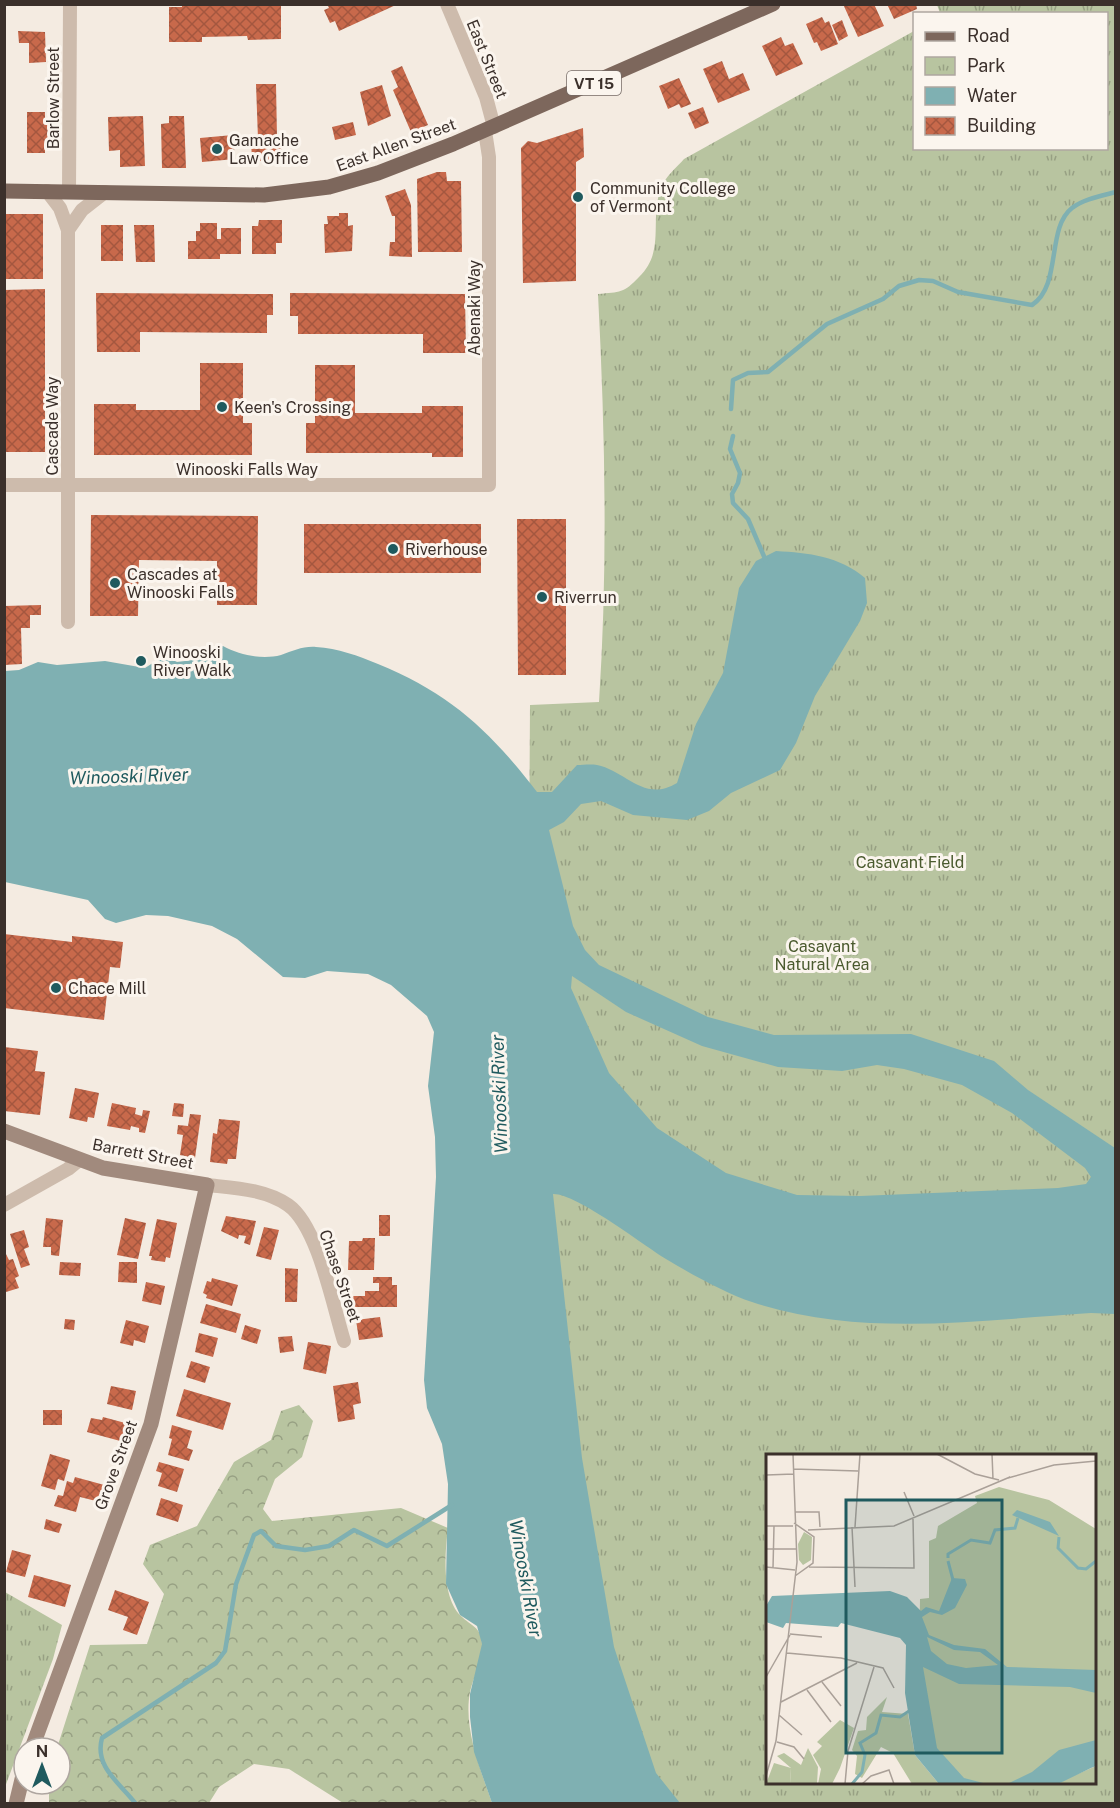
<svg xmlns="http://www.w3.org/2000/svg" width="1120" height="1808" viewBox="0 0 1120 1808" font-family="'Public Sans',sans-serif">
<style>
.forest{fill:url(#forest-crowns)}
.park{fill:url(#park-tufts);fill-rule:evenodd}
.water{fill:#7fb0b2;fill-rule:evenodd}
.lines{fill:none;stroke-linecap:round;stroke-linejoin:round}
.stream{stroke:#7fb0b2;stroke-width:4.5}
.building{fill:url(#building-cross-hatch)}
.street{stroke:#cdbbac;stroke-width:14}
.secondary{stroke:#a18a7d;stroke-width:15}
.primary{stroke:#7d675c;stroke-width:15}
.poi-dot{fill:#1f5a5e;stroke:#fbf5ee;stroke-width:2}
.labels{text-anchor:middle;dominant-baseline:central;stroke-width:6;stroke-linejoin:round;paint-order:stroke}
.shield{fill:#fbf5ee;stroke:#756b66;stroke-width:1.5}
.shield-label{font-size:15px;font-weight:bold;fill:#3b302b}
.street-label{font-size:16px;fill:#3b302b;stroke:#fbf5ee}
.poi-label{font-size:16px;fill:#3b302b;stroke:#fbf5ee;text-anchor:start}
.park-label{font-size:16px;fill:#4a5a2e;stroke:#fbf5ee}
.water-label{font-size:18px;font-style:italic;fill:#1f5a5e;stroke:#fbf5ee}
.inset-river{fill:none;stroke:#7fb0b2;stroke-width:3}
.inset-road{fill:none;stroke:#aaa098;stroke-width:1.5}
.view{fill:#1f5a5e;fill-opacity:0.15;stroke:#1f5a5e;stroke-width:3}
.inset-edge{fill:none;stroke:#3b302b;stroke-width:3}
</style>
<defs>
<pattern id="forest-crowns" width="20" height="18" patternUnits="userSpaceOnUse" patternTransform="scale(1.5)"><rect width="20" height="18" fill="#b8c4a0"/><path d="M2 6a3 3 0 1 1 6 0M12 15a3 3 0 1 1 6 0" fill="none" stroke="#97a083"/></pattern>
<pattern id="park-tufts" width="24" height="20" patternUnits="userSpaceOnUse" patternTransform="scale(1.5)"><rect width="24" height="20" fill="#b8c4a0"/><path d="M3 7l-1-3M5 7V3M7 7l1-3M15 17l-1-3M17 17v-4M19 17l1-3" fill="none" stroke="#97a083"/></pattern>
<pattern id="building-cross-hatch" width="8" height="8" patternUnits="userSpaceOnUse" patternTransform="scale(1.5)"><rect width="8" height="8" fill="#c8694b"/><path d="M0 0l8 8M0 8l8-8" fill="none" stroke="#a4573f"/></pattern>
</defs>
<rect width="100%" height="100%" fill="#f4ebe1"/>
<path class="forest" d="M 299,1405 L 313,1421 L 302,1457 L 275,1479 L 263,1509 L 272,1521 L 401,1508 L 448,1528 C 445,1553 441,1596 461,1616 C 471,1626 481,1627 482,1643 C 484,1659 473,1677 470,1692 C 463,1729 481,1770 492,1803 L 343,1803 L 289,1769 L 254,1764 L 219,1787 L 209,1803 L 49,1803 L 49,1784 L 60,1784 L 60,1748 L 57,1748 L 90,1645 L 147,1644 L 164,1594 L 143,1564 L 150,1545 L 197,1526 L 234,1462 L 271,1440 L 281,1411 Z"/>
<path class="park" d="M 937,5 L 1115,5 L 1115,1803 L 629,1804 L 527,1205 L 530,705 L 599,702 C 608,566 605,430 598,294 C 620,292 624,293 639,277 C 666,251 649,220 661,188 C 664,178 677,167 684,159 L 914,31 L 914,148 L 1106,148 L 1106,14 L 940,13 ZM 768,1456 L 1094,1456 L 1094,1782 L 768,1782 Z
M 5,1592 L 62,1625 L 53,1659 L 5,1787 Z"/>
<path class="water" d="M 776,551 C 809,553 839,556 865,578 L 867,603 L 860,621 L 815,696 L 796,743 L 780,770 L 731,793 L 709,811 L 687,820 L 633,815 L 601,801 L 581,804 L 564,822 L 549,830 L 573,926 L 585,950 L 599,965 L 708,1017 L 774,1035 L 911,1034 L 994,1061 L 1028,1090 L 1115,1148 L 1115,1314 L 1091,1313 C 979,1320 860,1338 752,1302 C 727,1294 689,1273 666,1259 C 643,1245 576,1193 553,1194 L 582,1458 L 614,1647 L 656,1773 L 680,1803 L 492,1803 L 474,1752 L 470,1717 L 470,1694 L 482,1644 L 477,1626 L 460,1615 L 446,1584 L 448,1484 L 442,1444 L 427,1408 L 424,1380 L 436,1177 L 435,1137 L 428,1086 L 434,1032 L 427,1016 L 391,985 L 368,974 L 327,971 L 305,978 L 283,977 L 237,939 L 212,926 L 168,916 L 146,915 L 116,923 L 105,919 L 88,900 L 5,882 L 5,671 L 19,670 L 38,662 L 57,665 L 105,661 L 145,668 L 159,659 L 169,658 L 177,662 L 201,659 L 209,650 L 223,646 C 240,655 262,660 281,655 C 293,651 303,646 316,647 C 338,648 358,656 378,664 C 451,694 490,731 537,792 L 552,792 L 577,765 C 583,765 590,764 597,765 C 626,771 644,803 677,783 L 696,724 L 723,673 L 739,588 L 756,561 ZM 572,976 L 626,1012 L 702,1046 L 778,1067 L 842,1071 L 877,1065 L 904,1069 L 962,1085 L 1012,1113 L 1085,1168 L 1091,1177 L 1086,1184 L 1058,1188 L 860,1196 L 797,1195 L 726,1173 L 657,1128 L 609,1073 L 571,988 Z"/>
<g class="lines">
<path class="stream" d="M 731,409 L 733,380 L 748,373 L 768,372 L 827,324 L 883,299 L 899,286 L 919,280 L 933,281 L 958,292 L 1032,305 C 1062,286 1046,228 1072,208 C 1084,199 1101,196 1116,192
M 733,436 L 730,449 L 740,473 L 738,483 L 732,494 L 733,503 L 748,519 L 766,561
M 136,1804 C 120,1783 94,1767 102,1738 L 216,1663 L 225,1651 L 236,1584 L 254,1535 L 261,1531 L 276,1546 L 305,1550 L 329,1546 L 354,1530 L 387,1546 L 452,1505"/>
</g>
<path class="building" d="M 182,4 L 281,5 L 281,39 L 248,40 L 247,36 L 202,37 L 202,42 L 169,42 L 169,7 L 182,7 Z
M 327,4 L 398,4 L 339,31 L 335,21 L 330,23 L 324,10 L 329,8 Z
M 843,4 L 874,4 L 884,26 L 858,37 Z
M 887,4 L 916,4 L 917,9 L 894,19 Z
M 822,17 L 825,23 L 829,21 L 838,44 L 821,51 L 817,42 L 814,43 L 806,24 Z
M 842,20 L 848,36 L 839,41 L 832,25 Z
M 18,31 L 45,32 L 46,62 L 29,63 L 29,43 L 19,43 Z
M 781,37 L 785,46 L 793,43 L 803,64 L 776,76 L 762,46 Z
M 722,61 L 729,79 L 743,73 L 750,90 L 718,103 L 703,69 Z
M 402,66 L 428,125 L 411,132 L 393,90 L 398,87 L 391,71 Z
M 679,78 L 691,104 L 681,108 L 679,104 L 668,109 L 659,86 Z
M 256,84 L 276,84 L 277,138 L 281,138 L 282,160 L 252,161 L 251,139 L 258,139 Z
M 382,85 L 391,116 L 368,126 L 360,92 Z
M 703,107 L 709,123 L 695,129 L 688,113 Z
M 27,112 L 45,112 L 45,124 L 51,124 L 51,148 L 45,148 L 45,153 L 27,153 Z
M 143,116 L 145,166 L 120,167 L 120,150 L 109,151 L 108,117 Z
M 169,116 L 184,116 L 186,168 L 162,168 L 161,124 L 169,123 Z
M 353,122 L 356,135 L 335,140 L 332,127 Z
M 583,128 L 584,157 L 576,162 L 576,281 L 523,283 L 521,148 L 528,141 L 537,143 Z
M 233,135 L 235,159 L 202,162 L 200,138 Z
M 437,172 L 446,172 L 447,181 L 461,181 L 462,252 L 418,252 L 417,179 Z
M 405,189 L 411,205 L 412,257 L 389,256 L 390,242 L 395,242 L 395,216 L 392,216 L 385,196 Z
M 339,213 L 348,213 L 348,226 L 353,225 L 352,251 L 325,253 L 324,224 L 328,224 L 327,216 L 339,216 Z
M 4,214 L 43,214 L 43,279 L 4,279 Z
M 259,220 L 282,220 L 282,243 L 276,243 L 276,254 L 252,254 L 252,226 L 258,226 Z
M 200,223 L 217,223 L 217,239 L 221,239 L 221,228 L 241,228 L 241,254 L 220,254 L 220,259 L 188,259 L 188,241 L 196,241 L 196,231 L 200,231 Z
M 101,225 L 123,225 L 123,261 L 101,261 Z
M 134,225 L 154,225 L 155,262 L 136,262 Z
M 45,289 L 45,452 L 4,452 L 4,290 Z
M 96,293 L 273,294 L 273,315 L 267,315 L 267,333 L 140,332 L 140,352 L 97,352 Z
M 290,293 L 465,294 L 466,353 L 423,353 L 423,334 L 298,334 L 298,316 L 290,316 Z
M 200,363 L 243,363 L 243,423 L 252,423 L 252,455 L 94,455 L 94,404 L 136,404 L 136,410 L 200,410 Z
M 315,365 L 355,365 L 355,413 L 422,413 L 422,406 L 463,406 L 463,457 L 432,457 L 432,453 L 306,453 L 306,423 L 315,423 Z
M 91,515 L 258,516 L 257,605 L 217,605 L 217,561 L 139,560 L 138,616 L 90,616 Z
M 517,519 L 566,519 L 566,675 L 518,675 Z
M 304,524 L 481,524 L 481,573 L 304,573 Z
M 41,605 L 41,615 L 30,615 L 30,628 L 21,628 L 22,664 L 4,665 L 4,606 Z
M 4,934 L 72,942 L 72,936 L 123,942 L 120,968 L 110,967 L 104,1020 L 4,1008 Z
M 4,1047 L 38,1051 L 35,1071 L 45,1072 L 40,1115 L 4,1111 Z
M 75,1088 L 99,1093 L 94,1118 L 88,1117 L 87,1122 L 69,1118 Z
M 112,1103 L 136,1108 L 135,1114 L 142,1116 L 143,1110 L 150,1111 L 145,1133 L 139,1132 L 139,1128 L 131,1126 L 130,1130 L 107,1126 Z
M 174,1103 L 184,1104 L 183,1117 L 172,1116 Z
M 190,1114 L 201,1115 L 195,1158 L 180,1155 L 183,1135 L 177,1134 L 178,1125 L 188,1126 Z
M 219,1119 L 240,1121 L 236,1159 L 228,1159 L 227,1164 L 210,1162 L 213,1133 L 217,1134 Z
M 379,1215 L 390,1215 L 390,1236 L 379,1236 Z
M 226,1216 L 256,1221 L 250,1245 L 244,1243 L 246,1236 L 239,1235 L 238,1239 L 221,1231 Z
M 46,1218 L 63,1220 L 59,1256 L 51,1255 L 51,1247 L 43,1247 Z
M 125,1218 L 146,1223 L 138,1259 L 117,1255 Z
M 157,1219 L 177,1223 L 170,1258 L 166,1257 L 165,1262 L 151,1260 L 152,1256 L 149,1256 Z
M 264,1227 L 279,1230 L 271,1260 L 256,1256 Z
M 24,1230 L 29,1247 L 24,1249 L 30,1265 L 21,1268 L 10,1234 Z
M 363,1238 L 375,1238 L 374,1270 L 348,1270 L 349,1241 L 362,1241 Z
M 4,1250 L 9,1260 L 13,1259 L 19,1276 L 15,1278 L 19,1288 L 6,1292 Z
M 60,1262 L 81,1263 L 80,1276 L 59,1275 Z
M 119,1262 L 137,1262 L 137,1283 L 118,1282 Z
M 285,1268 L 298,1269 L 297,1302 L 285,1302 Z
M 373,1277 L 392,1277 L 392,1285 L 397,1285 L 397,1307 L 347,1307 L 347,1296 L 365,1296 L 365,1291 L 379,1291 L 379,1283 L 373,1283 Z
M 212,1278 L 238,1285 L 232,1306 L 206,1298 L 207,1295 L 203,1293 L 207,1281 L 211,1282 Z
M 146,1282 L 165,1286 L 161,1305 L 142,1301 Z
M 206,1304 L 241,1314 L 236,1333 L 200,1323 Z
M 380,1317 L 383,1337 L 359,1340 L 356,1320 Z
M 65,1319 L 75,1320 L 74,1330 L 64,1329 Z
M 126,1320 L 149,1326 L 145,1343 L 134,1340 L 133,1346 L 120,1343 Z
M 245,1325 L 261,1330 L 257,1344 L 241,1339 Z
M 199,1333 L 218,1338 L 213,1357 L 195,1352 Z
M 292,1336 L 294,1351 L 280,1353 L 278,1337 Z
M 308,1342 L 331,1346 L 326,1374 L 303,1369 Z
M 191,1361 L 210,1367 L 205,1383 L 186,1377 Z
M 358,1382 L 361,1403 L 353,1405 L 355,1419 L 338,1422 L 333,1386 Z
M 111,1386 L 136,1391 L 132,1410 L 107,1404 Z
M 184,1389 L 231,1403 L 223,1430 L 176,1416 Z
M 43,1410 L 62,1410 L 62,1425 L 43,1425 Z
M 103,1417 L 129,1424 L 124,1442 L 87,1432 L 91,1418 L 102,1420 Z
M 172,1425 L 192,1431 L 187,1448 L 193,1450 L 189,1461 L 168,1455 L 172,1439 L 169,1438 Z
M 50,1454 L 70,1460 L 64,1481 L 58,1479 L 55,1490 L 41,1486 Z
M 159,1462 L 184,1469 L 177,1492 L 158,1486 L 162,1473 L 156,1471 Z
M 75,1477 L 108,1486 L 104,1503 L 80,1497 L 76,1512 L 54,1506 L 58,1495 L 63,1496 L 67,1481 L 73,1483 Z
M 161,1498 L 183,1505 L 178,1522 L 156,1515 Z
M 46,1519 L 62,1524 L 59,1533 L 44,1529 Z
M 12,1550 L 31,1555 L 25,1577 L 6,1572 Z
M 34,1575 L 71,1585 L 65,1607 L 28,1597 Z
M 115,1590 L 149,1602 L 137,1635 L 123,1630 L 128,1617 L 108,1610 Z"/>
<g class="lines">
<path class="street" d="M 447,4 L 486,97 L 494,127
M 47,191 L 60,208 L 68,230 L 68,622
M 69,191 L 70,4
M 68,230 L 82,210 L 105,192
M 4,485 L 489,485 L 489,157 L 485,131
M 207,1185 C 234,1188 265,1189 288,1205 C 318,1226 333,1306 344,1341
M 4,1205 L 68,1169 L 79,1160"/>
<path class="secondary" d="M 4,1131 L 103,1168 L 207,1185 L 151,1424 L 32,1748
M 16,1804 L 24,1771"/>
<path class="primary" d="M 4,191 L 264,195 L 329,187 L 378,173 L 453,144 L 773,4"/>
</g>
<g class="poi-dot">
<circle cx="217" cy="149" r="6"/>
<circle cx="578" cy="197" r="6"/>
<circle cx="222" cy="407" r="6"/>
<circle cx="393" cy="549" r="6"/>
<circle cx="115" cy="583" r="6"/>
<circle cx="542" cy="597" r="6"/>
<circle cx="141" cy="661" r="6"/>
<circle cx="56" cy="988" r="6"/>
</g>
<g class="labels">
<rect class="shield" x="567" y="71" width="54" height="24" rx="4.5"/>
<g class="shield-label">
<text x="594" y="83">VT 15</text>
</g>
<g class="street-label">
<text transform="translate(487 59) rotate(68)">East Street</text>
<text transform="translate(53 98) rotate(-90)">Barlow Street</text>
<text transform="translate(396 145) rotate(-20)">East Allen Street</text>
<text transform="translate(474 308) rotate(-90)">Abenaki Way</text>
<text transform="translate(52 426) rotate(-90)">Cascade Way</text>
<text x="247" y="469">Winooski Falls Way</text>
<text transform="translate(143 1154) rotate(11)">Barrett Street</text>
<text transform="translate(340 1276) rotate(71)">Chase Street</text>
<text transform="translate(116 1465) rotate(-70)">Grove Street</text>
</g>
<g class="poi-label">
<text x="229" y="140">Gamache<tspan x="229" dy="18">Law Office</tspan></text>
<text x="590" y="188">Community College<tspan x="590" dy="18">of Vermont</tspan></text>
<text x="234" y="407">Keen's Crossing</text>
<text x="405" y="549">Riverhouse</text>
<text x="127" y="574">Cascades at<tspan x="127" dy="18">Winooski Falls</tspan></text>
<text x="554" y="597">Riverrun</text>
<text x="153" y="652">Winooski<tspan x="153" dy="18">River Walk</tspan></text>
<text x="68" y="988">Chace Mill</text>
</g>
<g class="park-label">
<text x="910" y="862">Casavant Field</text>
<text x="822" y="946">Casavant<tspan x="822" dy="18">Natural Area</tspan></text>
</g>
<g class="water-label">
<text transform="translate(129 776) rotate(-2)">Winooski River</text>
<text transform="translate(499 1094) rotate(-92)">Winooski River</text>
<text transform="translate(526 1578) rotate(80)">Winooski River</text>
</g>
</g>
<g transform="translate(766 1454)">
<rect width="330" height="330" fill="#f4ebe1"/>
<path d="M 121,243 L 116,258 L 142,260 L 149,301 L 173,330 L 146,330 L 127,299 L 115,293 L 96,324 L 89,320 L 91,302 L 86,296 L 92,277 L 100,276 L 101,263 ZM 42,294 L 52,313 L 51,330 L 24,330 L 25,314 L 11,302 L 18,299 L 35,311 ZM 330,312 L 330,330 L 292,330 L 300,325 Z" fill="#b8c4a0"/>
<path d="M 8,309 L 25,314 L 24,330 L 0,330 Z" fill="#b8c4a0"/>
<path d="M 233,33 L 283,46 L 330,75 L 330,291 L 256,330 L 206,330 L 196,326 L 167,298 L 153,215 L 154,145 L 163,144 L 163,87 L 170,84 L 172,72 L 211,49 L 209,42 ZM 38,78 L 46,83 L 45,106 L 37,111 L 33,106 L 32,90 ZM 74,266 L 88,274 L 74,314 L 66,330 L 52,330 L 55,315 L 47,301 L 56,292 L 51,288 Z" fill="#b8c4a0"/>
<path d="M 251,56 L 284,68 L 293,82 L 246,61 ZM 186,124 L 199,125 L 201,131 L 189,154 L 176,161 L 164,158 L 156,163 L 163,181 L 188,191 L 219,195 L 241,213 L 330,216 L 330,239 L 304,233 L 193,230 L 157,213 L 171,294 L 198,324 L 221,330 L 173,330 L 149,301 L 139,239 L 140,191 L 134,184 L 75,169 L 72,173 L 20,169 L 17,174 L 0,168 L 0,152 L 6,142 L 124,137 L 141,143 L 155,157 L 160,153 L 173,157 ZM 161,183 L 188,196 L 214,198 L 232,211 L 200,214 L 181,210 L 165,197 ZM 330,286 L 330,312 L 325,314 L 292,330 L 241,330 L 266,318 L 293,296 Z" fill="#7fb0b2" fill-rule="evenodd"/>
<path class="inset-river" d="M 293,83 L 292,94 L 312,114 L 320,115 L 330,107M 182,104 L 182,100 L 205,86 L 224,89 L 229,76 L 249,74 L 252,64M 182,107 L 187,126M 86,330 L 96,318 L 99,301 L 94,289 L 110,279 L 115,261 L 134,263 L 143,257"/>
<path class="inset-road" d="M 171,0 L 209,20 L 233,26M 226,0 L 227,25M 27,15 L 92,17M 0,21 L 28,20M 242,24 L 288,11 L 330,7M 138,38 L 148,62M 29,58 L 53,58 L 54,73M 28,69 L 48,83 L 47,109 L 29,122M 0,72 L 27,72M 86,73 L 89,133M 89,73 L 94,0M 42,76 L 128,72 L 244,23M 0,95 L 31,95M 0,113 L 29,116M 43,113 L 148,114 L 147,65M 7,114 L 8,72M 24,180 L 56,183M 21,199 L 75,204 L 117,214 L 128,234M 0,223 L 24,181M 56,228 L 75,252M 41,236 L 65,268M 15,248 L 91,209M 13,261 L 36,281M 11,288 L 28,293 L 38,305M 0,322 L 10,287 L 31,108 L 27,0M 79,330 L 82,297 L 108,213M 96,330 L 105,322 L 123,316 L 128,330"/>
<path class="view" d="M 80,46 L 236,46 L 236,299 L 80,299 Z"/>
<rect width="330" height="330" class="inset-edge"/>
</g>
<rect width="1120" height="1808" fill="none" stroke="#3b302b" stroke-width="12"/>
<rect x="913" y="12" width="195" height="138" fill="#fbf5ee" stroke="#aea6a0" stroke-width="1.5"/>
<rect x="925" y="32" width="30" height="9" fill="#7d675c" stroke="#aea6a0" stroke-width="1.5"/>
<text x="967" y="42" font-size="18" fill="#3b302b">Road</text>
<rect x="925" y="57" width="30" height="18" fill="url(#park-tufts)" stroke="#aea6a0" stroke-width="1.5"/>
<text x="967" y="72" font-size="18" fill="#3b302b">Park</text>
<rect x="925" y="87" width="30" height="18" fill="#7fb0b2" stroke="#aea6a0" stroke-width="1.5"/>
<text x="967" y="102" font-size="18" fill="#3b302b">Water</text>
<rect x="925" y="117" width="30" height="18" fill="url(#building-cross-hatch)" stroke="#aea6a0" stroke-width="1.5"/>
<text x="967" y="132" font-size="18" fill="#3b302b">Building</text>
<g transform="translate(42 1766)"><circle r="28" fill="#fbf5ee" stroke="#aea6a0" stroke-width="1.5"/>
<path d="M0-4.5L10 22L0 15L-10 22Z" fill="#1f5a5e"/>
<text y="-9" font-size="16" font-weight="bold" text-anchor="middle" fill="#3b302b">N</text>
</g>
</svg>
